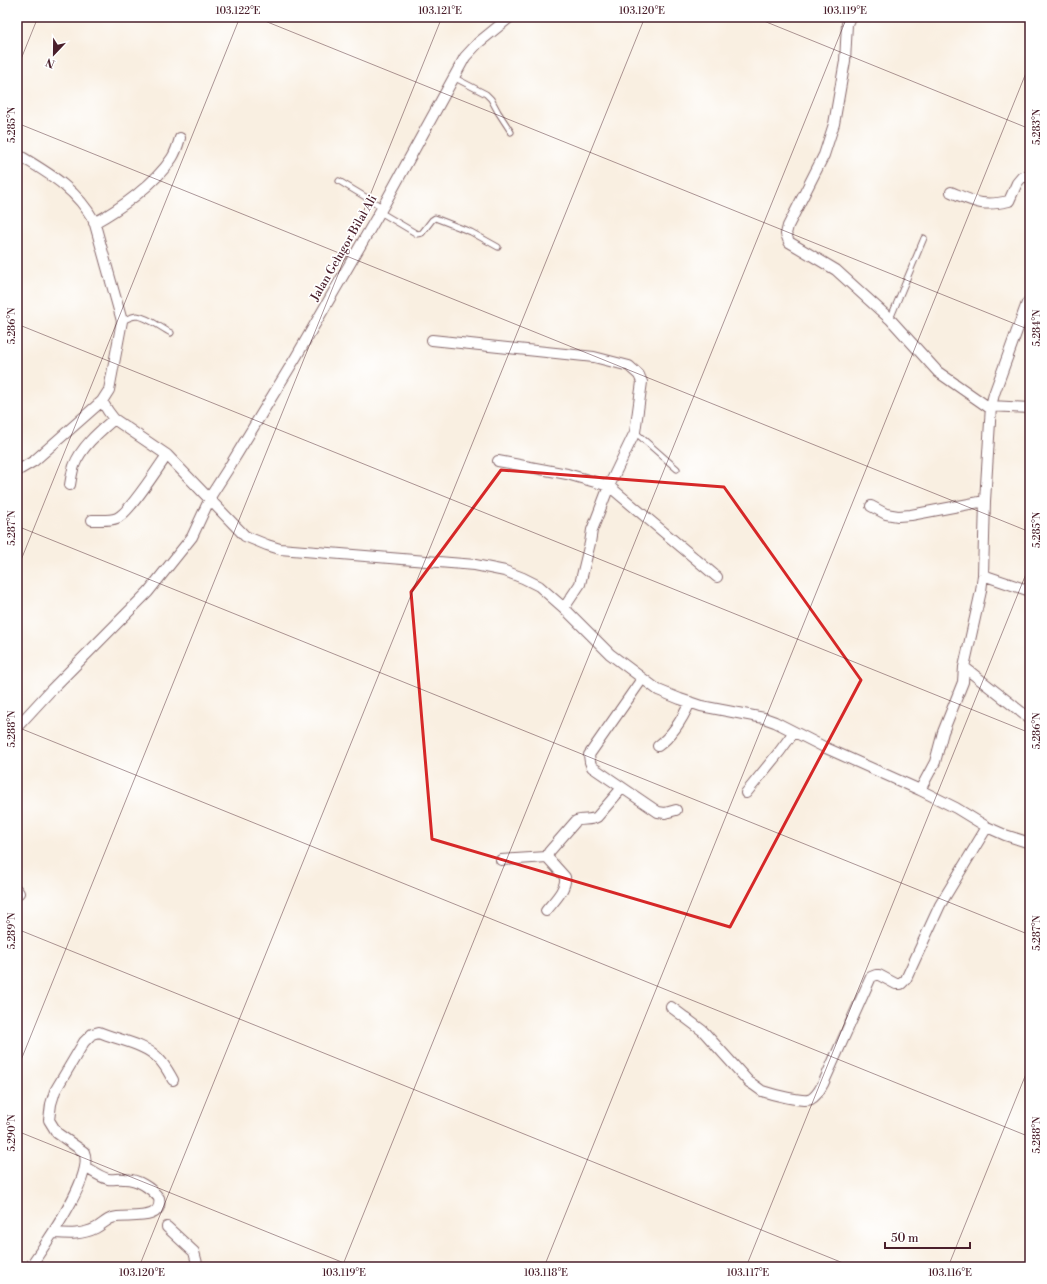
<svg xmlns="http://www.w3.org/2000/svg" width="1047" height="1284" viewBox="0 0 1047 1284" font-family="'Libre Bodoni',serif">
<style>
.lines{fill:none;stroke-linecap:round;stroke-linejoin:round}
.lane-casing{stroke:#87686b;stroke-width:7}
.street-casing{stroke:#87686b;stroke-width:12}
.lane{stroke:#fff;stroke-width:5}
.street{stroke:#fff;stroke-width:10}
.marked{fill:none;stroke:#d62828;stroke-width:3;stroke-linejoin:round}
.ticks{fill:none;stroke:#4a1f2b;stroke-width:1;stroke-opacity:0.45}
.labels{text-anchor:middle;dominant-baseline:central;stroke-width:3.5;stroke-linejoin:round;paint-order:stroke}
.street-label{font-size:12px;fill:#4a1f2b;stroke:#fff}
.neatline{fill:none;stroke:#4a1f2b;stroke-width:1.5}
.ticks-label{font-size:10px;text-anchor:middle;fill:#4a1f2b}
</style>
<rect width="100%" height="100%" fill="#fff"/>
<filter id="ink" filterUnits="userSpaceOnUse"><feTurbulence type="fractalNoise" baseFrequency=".025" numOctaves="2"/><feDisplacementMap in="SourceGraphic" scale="8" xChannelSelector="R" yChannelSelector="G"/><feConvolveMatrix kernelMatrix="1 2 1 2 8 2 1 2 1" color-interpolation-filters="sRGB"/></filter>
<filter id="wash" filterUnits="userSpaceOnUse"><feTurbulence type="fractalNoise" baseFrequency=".012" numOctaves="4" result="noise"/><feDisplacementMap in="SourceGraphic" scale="16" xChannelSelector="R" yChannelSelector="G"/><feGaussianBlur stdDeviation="0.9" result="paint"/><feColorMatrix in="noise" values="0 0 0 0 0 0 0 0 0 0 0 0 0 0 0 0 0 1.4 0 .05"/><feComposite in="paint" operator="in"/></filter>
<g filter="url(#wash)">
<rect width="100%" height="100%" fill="#f9efe1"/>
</g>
<g filter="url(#ink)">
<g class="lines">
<g class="lane-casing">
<path id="lane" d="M 453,77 L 486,94 L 491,99 L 498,112 L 511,132
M 339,181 L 382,207
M 380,212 L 417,234 L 422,233 L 432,220 L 435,218 L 471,232 L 498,247
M 890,319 L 924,238
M 122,321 C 127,319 132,316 137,316 C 148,317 161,328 171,333
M 635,432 L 677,469"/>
</g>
<g class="street-casing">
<path id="street" d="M 850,17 L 847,24 L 845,61 L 834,124 L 824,155 L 788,226 L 786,234 L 789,242 L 836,270 L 890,319 L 938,372 L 991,409
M 17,154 C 48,173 76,188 94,221 L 122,321 L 109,390 L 102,401 L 34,461 L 17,471
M 951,192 C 975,202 982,207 1009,201 L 1017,183 L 1022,177 L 1030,177
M 94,223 C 120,209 156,183 172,158 C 176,152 178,145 180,138
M 432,340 L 594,357 L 629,366 L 639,375 L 642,382 L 635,432 L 609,486 L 596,520 L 592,530 L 590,543 L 580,584 L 564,608
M 102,401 L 108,411 L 114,419 L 167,455 L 245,536 L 267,545 L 280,549 L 475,565 L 505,571 L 523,578 L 539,586 L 564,608 L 610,654 L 658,690 L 680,699 L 701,706 L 764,718 L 775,722 L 826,748 L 920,790 L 956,808 L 987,827 L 1005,835 L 1030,843
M 991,406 L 1030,408
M 498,461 L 567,474 L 609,486 L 717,577
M 70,485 C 71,479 72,472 74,466 C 81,447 99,432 114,419
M 871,506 L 886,514 L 898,516 L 911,515 L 985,501 L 991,406 L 994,394 L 1027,303 L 1030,300
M 92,520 C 100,520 110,521 117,518 C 129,513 158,468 167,455
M 983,575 L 1030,591
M 964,667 L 1030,719
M 642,679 L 589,755 L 590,762 L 592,767 L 658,812 L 665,813 L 676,810
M 17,727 L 51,690 L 148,592 L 192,537 L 212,494 L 228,469 L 296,357 L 385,203 L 465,57 L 478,43 L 510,17
M 658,746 C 673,735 682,720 690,702
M 920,790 L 935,762 L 943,732 L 963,682 L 964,667 L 981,591 L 983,575 L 985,501
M 746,793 L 780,751 L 794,732
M 501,860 L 547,857
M 17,890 L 19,893
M 546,911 C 553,902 567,889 565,877 L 547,857 L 549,852 L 576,821 C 583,818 590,821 597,817 L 622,788
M 671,1007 L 703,1031 L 749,1082 C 754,1085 758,1088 762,1091 C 771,1094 804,1103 811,1099 C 817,1096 820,1089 823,1084 L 871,977 L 876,975 L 879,975 L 896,984 L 901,984 L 906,979 L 940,905 L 987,827
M 167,1227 L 194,1252 L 198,1267
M 54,1233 C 69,1234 82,1235 96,1228 C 102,1225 106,1220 112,1218 C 124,1213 164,1224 159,1198 C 151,1188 138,1179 124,1179 C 119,1178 113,1180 108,1179 C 100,1177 92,1171 85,1167
M 30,1267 C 44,1246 95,1176 84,1152 L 57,1133 L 49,1120 L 51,1104 L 55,1091 L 84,1042 L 92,1034 L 99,1032 C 118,1040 146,1044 159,1059 C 165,1065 169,1073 173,1080"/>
</g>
<use href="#lane" class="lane"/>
<use href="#street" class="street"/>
</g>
</g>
<path class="marked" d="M 501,470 L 724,487 L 861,680 L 730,927 L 432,839 L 411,592 Z"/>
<path class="ticks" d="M 255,17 L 1030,330M 754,17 L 1030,129M 17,69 L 38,17M 17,123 L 1030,532M 17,324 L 1030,733M 17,526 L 1030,935M 17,570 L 240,17M 17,727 L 1030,1137M 17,929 L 853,1267M 17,1070 L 442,17M 17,1131 L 354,1267M 139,1267 L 645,17M 342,1267 L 847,17M 544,1267 L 1030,63M 746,1267 L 1030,564M 948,1267 L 1030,1064"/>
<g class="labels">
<g class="street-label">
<text transform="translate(344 248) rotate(-60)">Jalan Gelugor Bilal Ali</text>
</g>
</g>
<rect width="1047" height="1284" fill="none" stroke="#fff" stroke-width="44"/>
<g transform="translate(54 54) rotate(202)" stroke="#ffffff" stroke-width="3" paint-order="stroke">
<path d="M0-3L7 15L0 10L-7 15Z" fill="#4a1f2b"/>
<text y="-6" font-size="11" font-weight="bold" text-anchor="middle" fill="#4a1f2b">N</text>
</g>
<path d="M885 1242v6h85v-6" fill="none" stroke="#4a1f2b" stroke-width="2"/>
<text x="891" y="1242" font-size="12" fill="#4a1f2b" stroke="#ffffff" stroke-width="3" paint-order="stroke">50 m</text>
<rect x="22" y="22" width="1003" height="1240" class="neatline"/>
<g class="ticks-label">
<text x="238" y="14">103.122°E</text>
<text x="440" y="14">103.121°E</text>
<text x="642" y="14">103.120°E</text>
<text x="845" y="14">103.119°E</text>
<text transform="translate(11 125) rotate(-90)" y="4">5.285°N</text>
<text transform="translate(1036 127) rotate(-90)" y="4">5.283°N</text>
<text transform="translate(11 326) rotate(-90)" y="4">5.286°N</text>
<text transform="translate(1036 328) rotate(-90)" y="4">5.284°N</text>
<text transform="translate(11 528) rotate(-90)" y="4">5.287°N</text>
<text transform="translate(1036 530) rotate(-90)" y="4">5.285°N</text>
<text transform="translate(11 729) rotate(-90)" y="4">5.288°N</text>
<text transform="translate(1036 731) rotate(-90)" y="4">5.286°N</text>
<text transform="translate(11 931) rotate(-90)" y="4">5.289°N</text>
<text transform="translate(1036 933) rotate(-90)" y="4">5.287°N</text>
<text transform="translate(11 1133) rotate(-90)" y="4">5.290°N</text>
<text transform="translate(1036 1135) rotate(-90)" y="4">5.288°N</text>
<text x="142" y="1276">103.120°E</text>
<text x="344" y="1276">103.119°E</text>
<text x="546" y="1276">103.118°E</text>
<text x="748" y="1276">103.117°E</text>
<text x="950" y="1276">103.116°E</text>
</g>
</svg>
